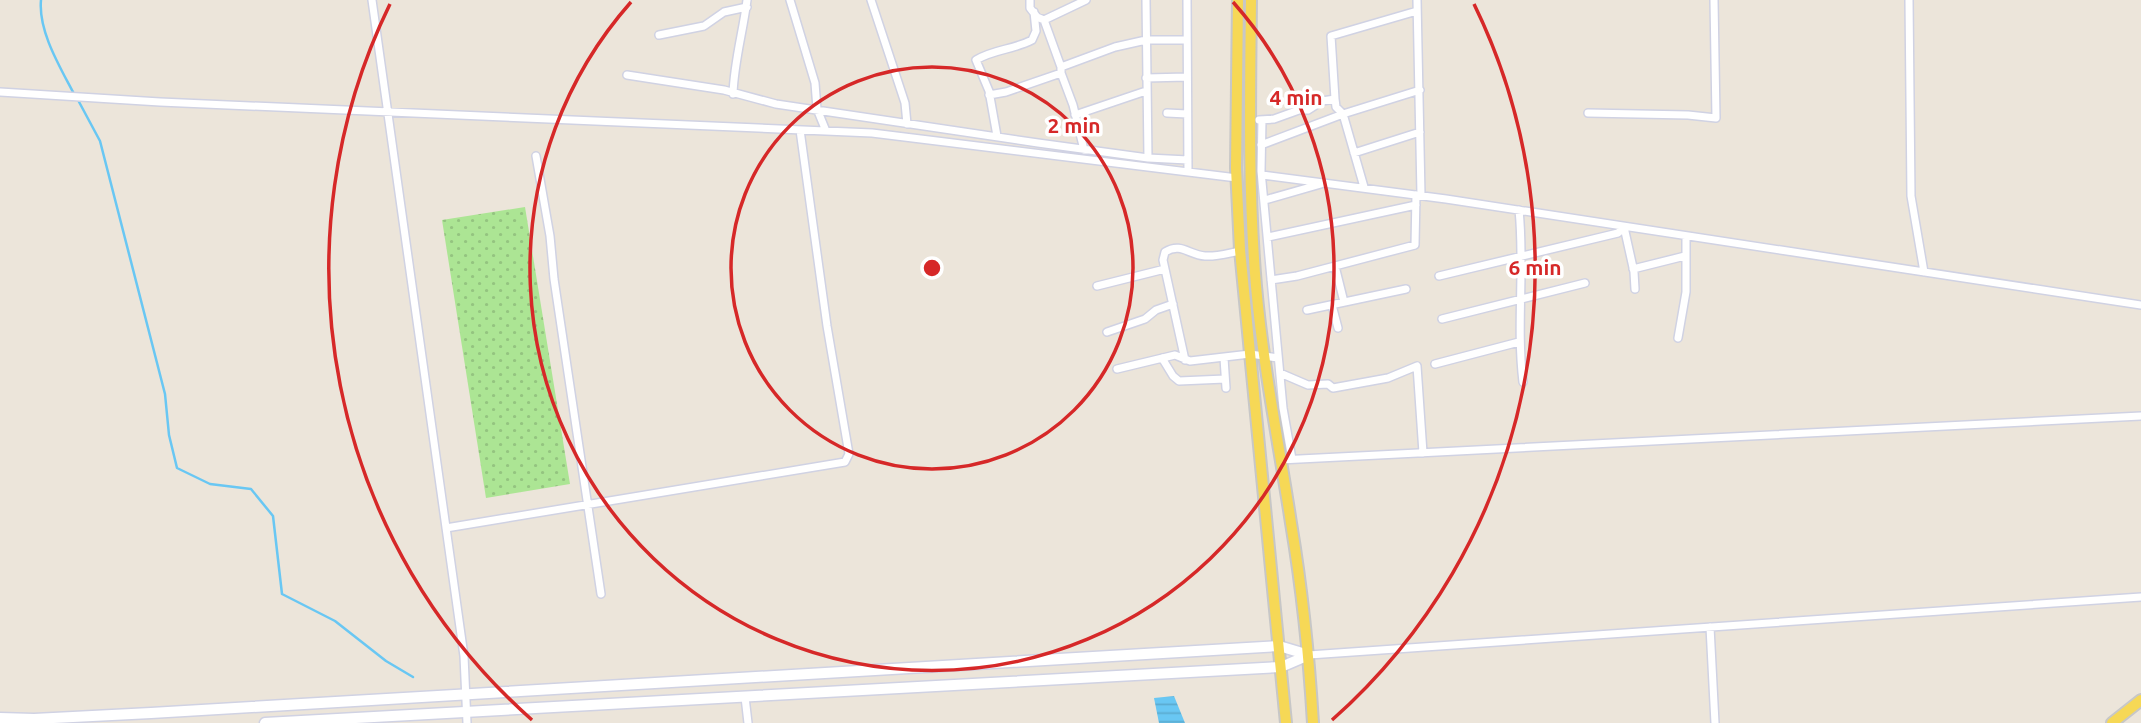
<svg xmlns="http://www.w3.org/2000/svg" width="2141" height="723" viewBox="0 0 2141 723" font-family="Ubuntu,sans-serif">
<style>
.grass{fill:url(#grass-dots)}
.water{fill:url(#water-rules)}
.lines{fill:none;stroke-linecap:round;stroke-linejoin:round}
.stream{stroke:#69c7f3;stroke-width:2.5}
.minor-casing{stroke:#d0d2e3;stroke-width:10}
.secondary-casing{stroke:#d0d2e3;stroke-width:13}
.primary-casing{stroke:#c7c7c7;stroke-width:14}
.minor{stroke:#fff;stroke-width:7}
.secondary{stroke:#fff;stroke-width:10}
.primary{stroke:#f6d856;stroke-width:10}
.ring{fill:none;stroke:#d62828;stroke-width:3.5}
.centre{fill:#d62828;stroke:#fff;stroke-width:3.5}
.ring-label{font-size:21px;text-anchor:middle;font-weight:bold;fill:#d62828;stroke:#fff;stroke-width:7;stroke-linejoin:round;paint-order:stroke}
</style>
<defs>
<pattern id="grass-dots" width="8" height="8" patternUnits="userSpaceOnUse" patternTransform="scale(1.75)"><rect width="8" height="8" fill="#ace594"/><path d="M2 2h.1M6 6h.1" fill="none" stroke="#94c480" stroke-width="1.8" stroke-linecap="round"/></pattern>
<pattern id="water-rules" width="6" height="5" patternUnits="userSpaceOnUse" patternTransform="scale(1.75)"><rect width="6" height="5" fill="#69c7f3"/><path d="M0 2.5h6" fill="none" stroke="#5babd0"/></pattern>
</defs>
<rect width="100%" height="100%" fill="#ece5da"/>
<path class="grass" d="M 525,207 L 570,484 L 486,498 L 442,220 Z"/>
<path class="water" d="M 1174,696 L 1185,723 L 1159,723 L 1154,698 Z"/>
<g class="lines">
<path class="stream" d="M 41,0 C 38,31 60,67 74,94
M 78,100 L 100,141 L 165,394 L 169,435 L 177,468 L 210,484 L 251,489 L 273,516 L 282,594 L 335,621 L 386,661 L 413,677"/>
<g class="minor-casing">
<path id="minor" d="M 372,0 L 464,656 L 467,723
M 790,0 L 815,83 L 817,109 L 826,131
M 871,0 L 905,103 L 907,124
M 1030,0 L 1030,8 L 1037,17 L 1044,20 L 1061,67 L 1061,73 L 1073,105 L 1084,150
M 1146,0 L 1148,158
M 1187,0 L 1188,172
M 1417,0 L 1421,195
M 1909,0 L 1911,196 L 1924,272
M 1044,20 L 1086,0
M 659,35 L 704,26 L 724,12 L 747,7
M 1061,67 L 1115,47 L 1146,40 L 1186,40
M 627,75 L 724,90 L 776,104 L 1038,143 L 1148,158 L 1188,160
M 1146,78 L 1187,77
M 0,92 L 160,102 L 872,133 L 1237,178
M 733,94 C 734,62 743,32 747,0
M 989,95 L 1006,92 L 1061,73
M 1335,99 L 1331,36 L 1417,11
M 1167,113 L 1187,114
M 1588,113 L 1688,115 L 1716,118 L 1714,0
M 1075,115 L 1146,91
M 1259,120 L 1274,119 L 1299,110 L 1308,110 L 1322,101 L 1335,99 L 1336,107 L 1343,114 L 1364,187
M 1262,120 L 1261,171 L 1283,408 L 1292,459
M 997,136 L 989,91 L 976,60 C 994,49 1013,50 1032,40 L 1036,31 L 1034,12
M 1261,145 L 1343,114 L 1420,90
M 1354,153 L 1420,132
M 536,156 L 550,236 L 554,279 L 601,594
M 1262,175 L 1446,199 L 2141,305
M 1265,200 L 1321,184
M 1519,210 C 1525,267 1516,325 1523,382
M 1268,237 L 1416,205
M 1335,266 L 1344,302
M 1633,269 L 1685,256
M 1439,276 L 1618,233 L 1624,227 L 1634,272 L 1635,289
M 1271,280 L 1297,276 L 1415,245 L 1416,195
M 1097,286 L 1165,269
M 1332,305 L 1338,328
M 1307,310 L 1406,289
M 1442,319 L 1585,283
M 1107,332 L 1145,319 L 1156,310 L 1173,304
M 1678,338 L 1686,292 L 1686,237
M 1162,358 L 1173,376 L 1179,381 L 1225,379
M 1224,358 L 1226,388
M 1185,360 L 1163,260 L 1165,252 C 1181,242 1189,255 1205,256 C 1216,257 1229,253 1240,251
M 1435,364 L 1519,342
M 1117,369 L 1175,355 L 1190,361 L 1250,354 L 1278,358
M 1280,373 L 1308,385 L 1328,384 L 1333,388 L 1388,378 L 1417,366 L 1423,453
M 1280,460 L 2141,416
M 446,528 L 845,462 L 849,454 L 827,326 L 800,130
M 1710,627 L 1715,723
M 1309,655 L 2141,597
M 745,697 L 748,723"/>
</g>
<g class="secondary-casing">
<path id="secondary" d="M 0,718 L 34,719 L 151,713 L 1279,646 L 1309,655
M 265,723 L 1281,667 L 1309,655"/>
</g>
<g class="primary-casing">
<path id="primary" d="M 1238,0 L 1236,168 L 1240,250 L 1286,723
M 1251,0 C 1250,96 1248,191 1256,286 C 1263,366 1279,444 1291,523 C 1302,589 1309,656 1313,723
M 2112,723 L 2141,700"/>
</g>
<use href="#minor" class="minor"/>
<use href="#secondary" class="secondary"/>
<use href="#primary" class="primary"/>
</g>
<g class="ring">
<circle cx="932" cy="268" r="201"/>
<path d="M1233 2A402 402 0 1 1 631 2"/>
<path d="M532 720A603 603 0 0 1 390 4M1474 4A603 603 0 0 1 1332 720"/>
</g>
<circle cx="932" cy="268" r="10" class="centre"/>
<g class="ring-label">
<text x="1296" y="105">4 min</text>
<text x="1074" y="133">2 min</text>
<text x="1535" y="275">6 min</text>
</g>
</svg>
